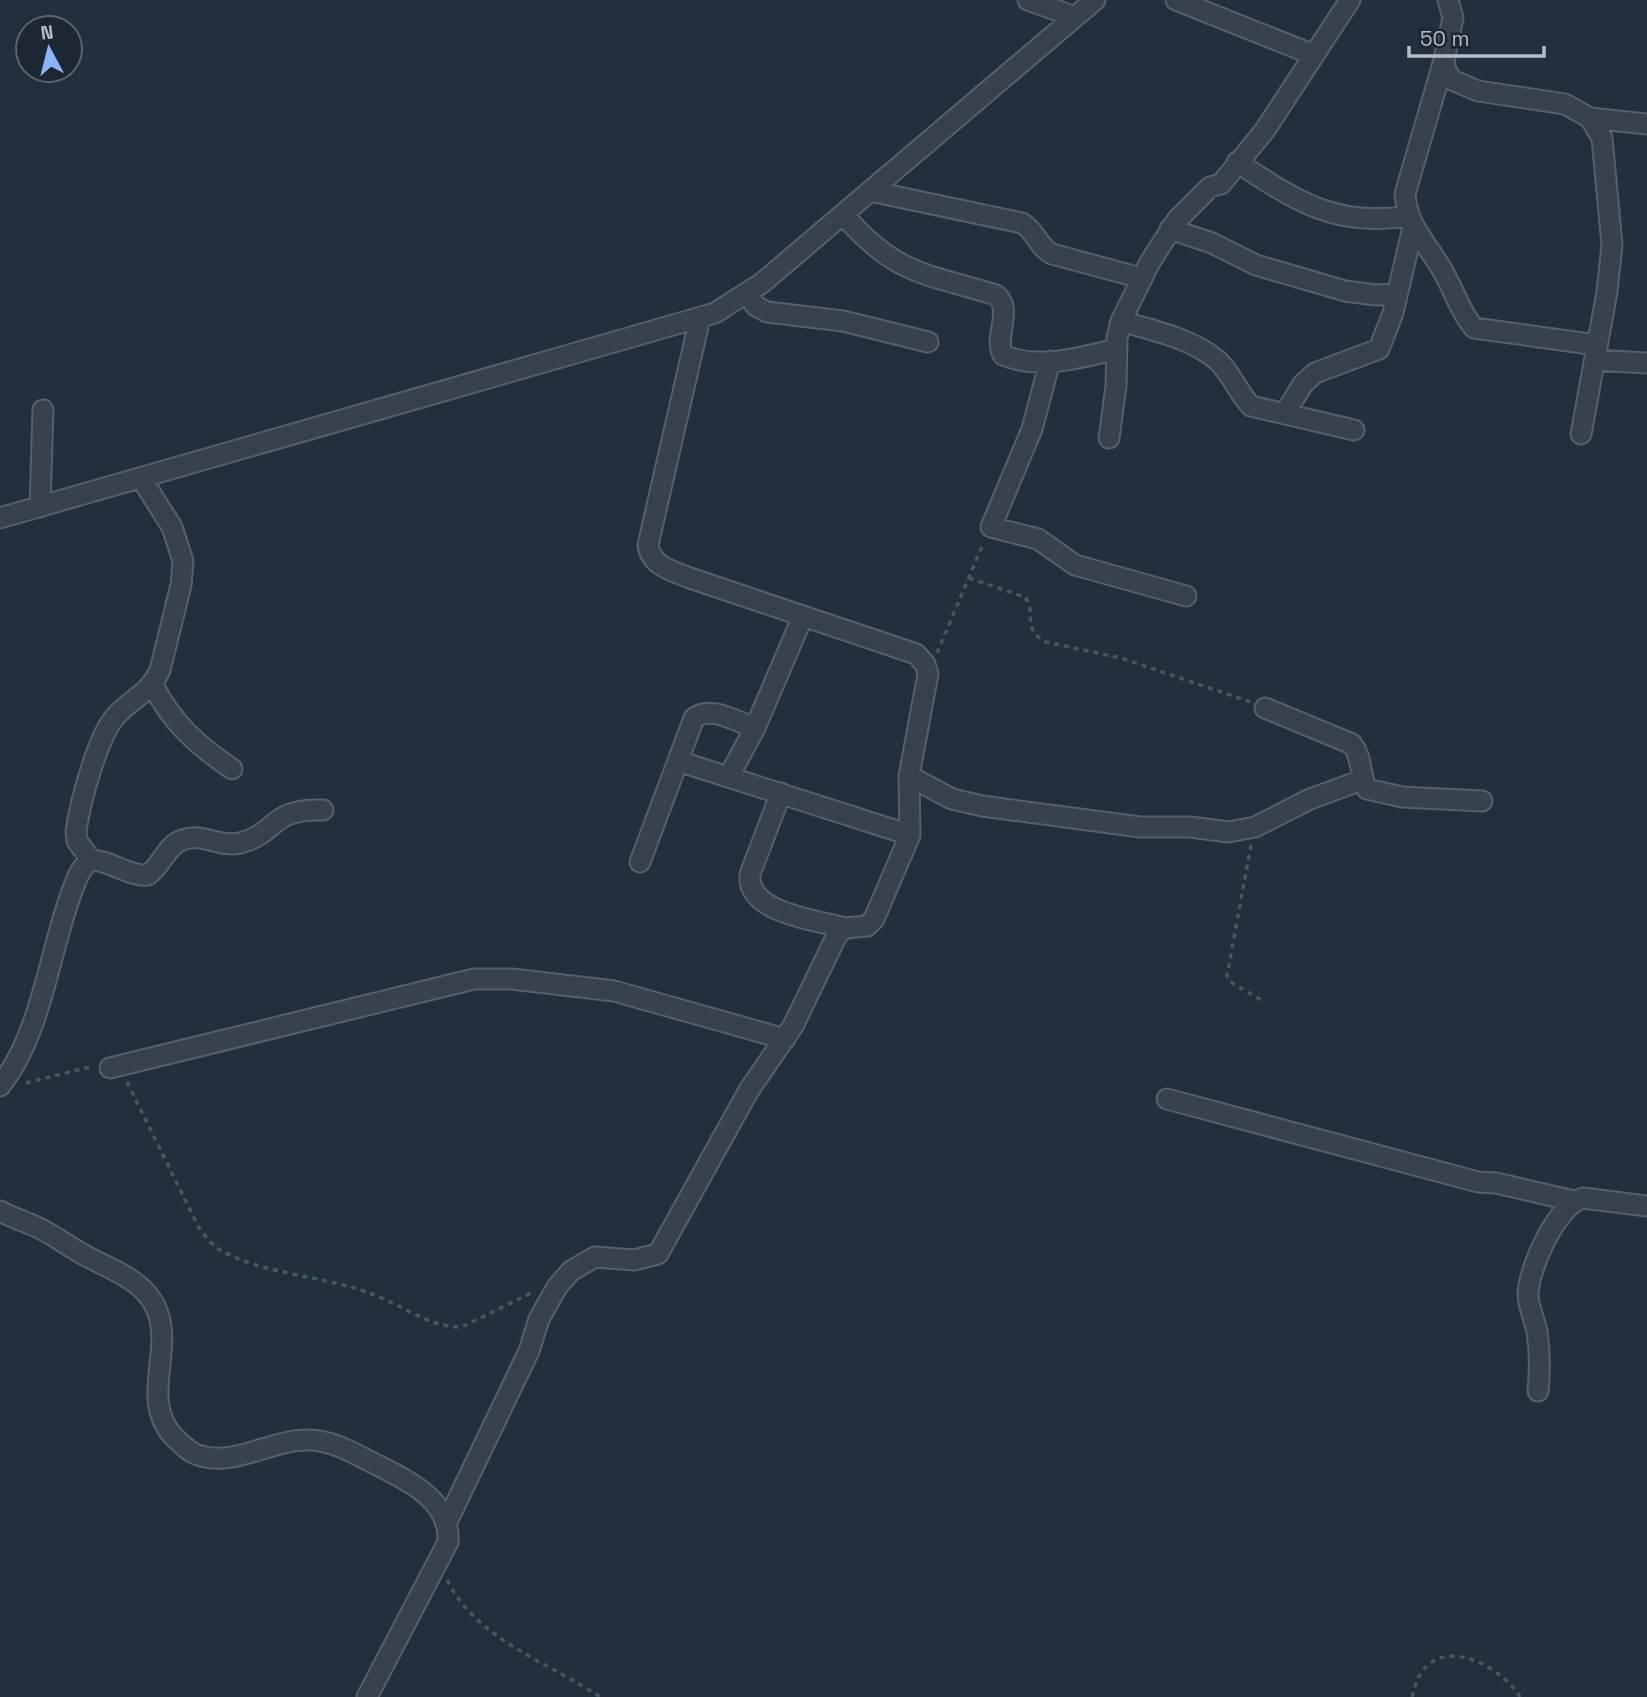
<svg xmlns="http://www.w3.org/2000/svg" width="1647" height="1697" viewBox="0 0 1647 1697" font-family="'Space Grotesk',sans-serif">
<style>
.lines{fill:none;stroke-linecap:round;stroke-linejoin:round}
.minor-casing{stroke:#565f6c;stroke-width:23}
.path{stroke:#44595c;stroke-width:3.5;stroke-dasharray:5 5;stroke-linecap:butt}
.minor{stroke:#38414e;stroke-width:19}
</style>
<rect width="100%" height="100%" fill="#242f3e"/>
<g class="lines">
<g class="minor-casing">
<path id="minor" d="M 1028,0 L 1075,17
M 1176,0 L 1314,55
M 1448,0 L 1453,18 L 1444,60 L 1446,71 L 1452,80 L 1478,91 L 1565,104 L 1590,118 L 1602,138 L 1612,245 L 1607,292 L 1581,434
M 1444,60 L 1405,194 C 1407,228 1430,246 1445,275 C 1455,293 1461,313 1474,328 L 1597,345
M 1590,118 L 1647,124
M 1237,162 C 1294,200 1336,228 1408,216
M 870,191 L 1022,223 C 1036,231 1038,247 1052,254 L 1141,278
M 843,214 C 895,275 924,273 996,295 C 1014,310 993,336 1003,355 C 1038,370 1080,358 1116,349
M 1170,229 L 1212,243 L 1256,265 L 1345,291 L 1376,295 L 1397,294
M 747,294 L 756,306 L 767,312 L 843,321 L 928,342
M 1121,321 C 1154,331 1192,338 1218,361 C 1232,374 1238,393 1251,406 L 1354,430
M 1595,360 L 1647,363
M 1050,361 L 1032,429 L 991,527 L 1038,539 L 1075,565 L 1186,596
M 1285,413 L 1303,384 L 1315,373 L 1379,349 L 1393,313 L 1413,227
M 1109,438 L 1116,386 L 1117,338 L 1121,321 L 1150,262 L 1177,220 L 1210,187 L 1221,184 L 1265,130 L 1350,0
M 40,507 L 43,410
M 0,518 L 715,313 L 762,283 L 1095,0
M 153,685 C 172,723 197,745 232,769
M 1265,708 L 1352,744 C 1363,758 1359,774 1367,789 L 1402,797 L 1482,801
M 678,761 L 910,835
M 729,776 L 755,728 L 803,616
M 909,776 L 952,799 L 982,806 L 1140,827 L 1190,827 L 1228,832 L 1255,827 L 1310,799 L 1362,780
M 781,793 L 750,874 C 746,913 816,920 845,928
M 92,861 L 77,841 L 76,831 C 80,803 97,738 115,717 C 131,698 149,695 160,670 L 181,585 L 183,561 L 172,527 L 141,478
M 640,862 L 694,718 C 711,705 737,722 755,728
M 110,1068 L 474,979 L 512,979 L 614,991 L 785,1039
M 0,1086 C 43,1032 49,949 74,886 C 77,878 82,864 92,861 C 106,858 129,877 148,875 C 161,866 167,845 182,840 C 202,832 220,848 240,843 C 277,834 270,808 323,810
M 1167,1099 L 1478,1182 L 1496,1183 L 1574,1201
M 0,1211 C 13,1218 26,1222 39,1228 C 57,1237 72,1249 90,1258 C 109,1268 133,1277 148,1295 C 183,1338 136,1395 173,1436 C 181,1443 188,1452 198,1455 C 232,1468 273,1439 308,1440 C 331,1440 352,1452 373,1463 C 405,1479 451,1499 448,1542 L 367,1697
M 1538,1391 C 1540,1371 1540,1351 1537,1331 C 1534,1318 1528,1306 1528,1294 C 1529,1267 1557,1205 1583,1198 L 1647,1206
M 446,1524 L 529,1351 L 539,1319 L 557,1287 L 571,1271 L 595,1257 L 634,1260 L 658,1254 L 749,1090 L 793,1026 L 837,935 L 845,928 L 867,926 L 874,919 L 910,835 L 909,776 L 928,674 L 925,664 L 916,654 L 690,578 C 672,571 651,566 648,545 L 700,318"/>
</g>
<path class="path" d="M 969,578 L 1025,597 C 1038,614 1020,628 1046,642 L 1121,658 L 1251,702
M 937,653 L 983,544
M 1251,845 L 1227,976 L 1232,983 L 1261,1000
M 127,1082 L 199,1228 C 205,1235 210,1243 217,1248 C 257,1274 327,1276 372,1294 C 402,1305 430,1328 462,1327 L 533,1292
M 26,1083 L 93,1066
M 447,1580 C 477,1640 548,1662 600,1697
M 1412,1697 C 1415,1687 1418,1674 1426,1667 C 1453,1639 1505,1671 1520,1697"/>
<use href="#minor" class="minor"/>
</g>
<g transform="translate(49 49) rotate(353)"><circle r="33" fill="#1d2633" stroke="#59626f" stroke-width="2"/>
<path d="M0-5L12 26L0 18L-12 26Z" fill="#8ab4f8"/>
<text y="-10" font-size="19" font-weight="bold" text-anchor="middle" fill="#b4bcc9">N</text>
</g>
<path d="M1409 46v10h135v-10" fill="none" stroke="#b4bcc9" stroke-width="3.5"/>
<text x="1420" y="46" font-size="21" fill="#b4bcc9" stroke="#1d2633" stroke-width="5" paint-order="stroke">50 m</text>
</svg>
